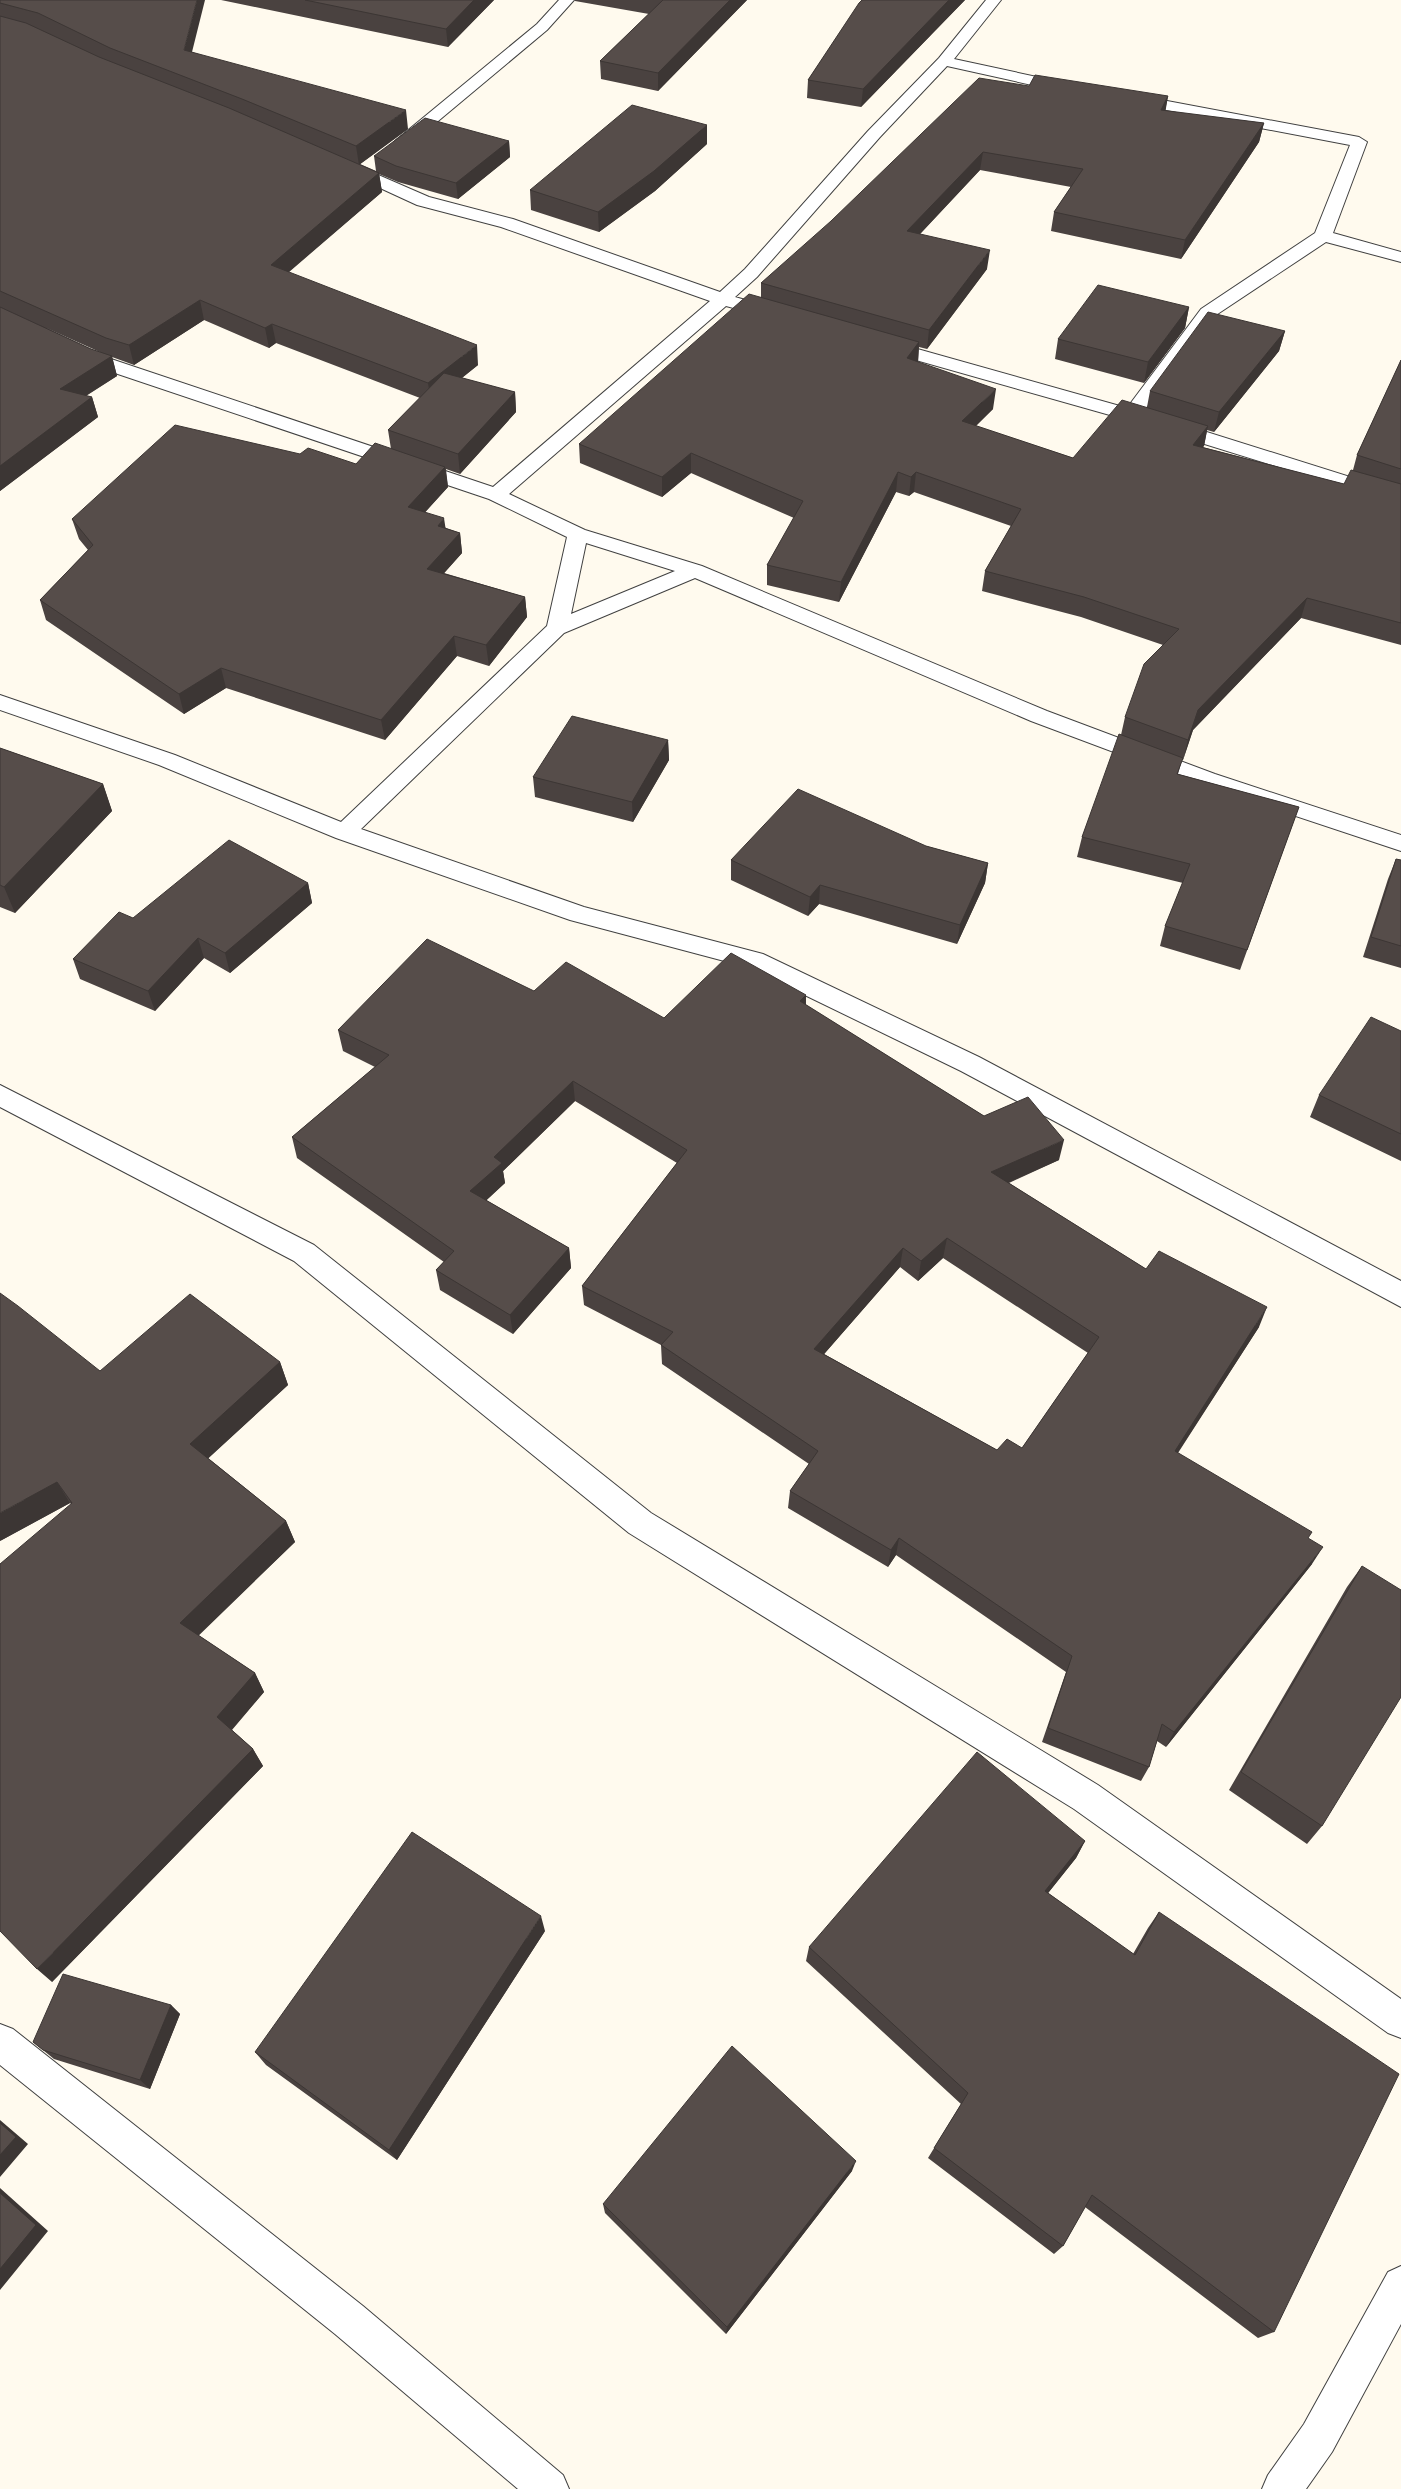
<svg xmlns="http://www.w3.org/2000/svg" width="1401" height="2489" viewBox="0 0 1401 2489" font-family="Merriweather,serif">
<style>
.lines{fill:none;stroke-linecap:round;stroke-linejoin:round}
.minor-casing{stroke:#414141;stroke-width:2}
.minor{fill:#fff;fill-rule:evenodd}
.wall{fill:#4a4240;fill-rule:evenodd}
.shaded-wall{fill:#3c3634}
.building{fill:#564d4a;stroke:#3c3634;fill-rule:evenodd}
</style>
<rect width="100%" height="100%" fill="#fffaee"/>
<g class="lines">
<g class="minor-casing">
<path id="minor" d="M 559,0 L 574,0 L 547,30 L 407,147 L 395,147 L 393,144 L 395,141 L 537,24 Z
M 986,0 L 1001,0 L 954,59 L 1074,85 L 1076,88 L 1074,91 L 1068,93 L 947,66 L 880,137 L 757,277 L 735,297 L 780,310 L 783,314 L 780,318 L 774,319 L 726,306 L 509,494 L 585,530 L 702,566 L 1047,711 L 1215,774 L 1401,835 L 1401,851 L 1199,784 L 1031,721 L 695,578 L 564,633 L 361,829 L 584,907 L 763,954 L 979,1057 L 1401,1281 L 1401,1307 L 961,1071 L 747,967 L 570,920 L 336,838 L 159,765 L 0,710 L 0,695 L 175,755 L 341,822 L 547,626 L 567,537 L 489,499 L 97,367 L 74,356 L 71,352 L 74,348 L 86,348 L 111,359 L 493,487 L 710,301 L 501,227 L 417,205 L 341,170 L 339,167 L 341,164 L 353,164 L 429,197 L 513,219 L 720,292 L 745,269 L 868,131 L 939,58 ZM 586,543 L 675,571 L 571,614 Z
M 1130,94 L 1359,137 L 1367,142 L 1333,233 L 1401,252 L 1401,262 L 1326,242 L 1213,317 L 1143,412 L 1401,493 L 1401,505 L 1124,419 L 877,349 L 874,345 L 877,341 L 889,341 L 1127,408 L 1201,309 L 1315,233 L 1350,145 L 1124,102 L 1122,99 Z
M 0,1085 L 314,1245 L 651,1513 L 1098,1785 L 1401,1999 L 1401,2038 L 1388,2033 L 1074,1809 L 629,1533 L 294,1261 L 0,1107 Z
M 0,2024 L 13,2029 L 363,2306 L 563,2475 L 569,2489 L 518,2489 L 335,2334 L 0,2065 Z
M 1401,2266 L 1401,2324 L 1332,2452 L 1306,2489 L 1262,2489 L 1268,2475 L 1304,2424 L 1388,2272 Z"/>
</g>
<use href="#minor" class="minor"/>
</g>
<path class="wall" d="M 0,0 L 192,52 L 408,129 L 360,164 L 376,171 L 374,156 L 509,141 L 510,157 L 458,199 L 398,182 L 379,174 L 382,192 L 288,272 L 478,365 L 462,378 L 515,392 L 516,412 L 460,474 L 446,469 L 448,487 L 425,512 L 446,528 L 460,533 L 462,553 L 444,573 L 525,597 L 527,617 L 489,666 L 457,656 L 385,740 L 226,688 L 184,714 L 46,620 L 40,600 L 88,550 L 79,539 L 72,519 L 300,454 L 356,464 L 391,449 L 388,430 L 420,398 L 276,343 L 269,348 L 204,320 L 134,365 L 112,357 L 117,376 L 86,396 L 92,397 L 98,417 L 0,491 ZM 44,327 L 102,353 L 91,349 Z
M 221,0 L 494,0 L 448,47 Z
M 575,0 L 747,0 L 658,91 L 601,79 L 600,61 L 649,14 L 575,1 Z
M 862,0 L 965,0 L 861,107 L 807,98 L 808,80 Z
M 1029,86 L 1168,96 L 1165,111 L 1264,123 L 1259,142 L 1181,259 L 1051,231 L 1054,212 L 1071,187 L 980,170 L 920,234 L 987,269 L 927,349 L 919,347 L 918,362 L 993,409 L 976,426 L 1073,458 L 1147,407 L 1150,391 L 1285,331 L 1279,351 L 1214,432 L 1207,430 L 1204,446 L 1202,447 L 1344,484 L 1353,470 L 1357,455 L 1401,360 L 1401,645 L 1301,618 L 1193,730 L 1183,760 L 1182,760 L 1178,774 L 1299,807 L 1240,970 L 1160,946 L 1165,926 L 1183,883 L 1077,857 L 1082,837 L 1121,735 L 1125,717 L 1163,645 L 1081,617 L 982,591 L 985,571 L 1011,526 L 914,492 L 909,496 L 896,492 L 839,602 L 767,585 L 767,565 L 794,518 L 691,473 L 662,497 L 580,463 L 579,444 L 761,297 L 761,283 Z
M 707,144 L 655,191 L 599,232 L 531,210 L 530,190 Z
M 1189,307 L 1185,328 L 1144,383 L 1055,359 L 1058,339 Z
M 668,740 L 669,760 L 633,822 L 535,797 L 533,777 Z
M 0,748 L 103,784 L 112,811 L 15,913 L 0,907 Z
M 926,846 L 988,863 L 985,883 L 957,944 L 819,904 L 808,916 L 731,880 L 731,860 Z
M 1396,859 L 1401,860 L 1401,968 L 1363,957 L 1388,879 Z
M 308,883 L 312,903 L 230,973 L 204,958 L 155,1011 L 80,979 L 73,959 L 133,918 Z
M 534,991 L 664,1018 L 806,995 L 806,1005 L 984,1116 L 1059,1160 L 1009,1183 L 1146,1269 L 1259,1327 L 1178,1453 L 1308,1538 L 1312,1564 L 1166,1747 L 1157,1741 L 1149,1767 L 1141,1781 L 1042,1742 L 1066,1672 L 896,1555 L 888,1567 L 788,1508 L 790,1491 L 809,1464 L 662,1364 L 661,1345 L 584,1305 L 582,1286 L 677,1163 L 575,1101 L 503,1171 L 505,1183 L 486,1200 L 569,1248 L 571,1268 L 513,1334 L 440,1290 L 436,1270 L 444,1262 L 297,1158 L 292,1137 L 375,1067 L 343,1051 L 338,1030 ZM 943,1258 L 1088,1353 L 1022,1448 L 997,1450 L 824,1354 L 900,1267 L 918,1281 Z
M 1401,1031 L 1401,1161 L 1310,1117 L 1319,1095 Z
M 280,1362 L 288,1385 L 208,1458 L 286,1521 L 295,1542 L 198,1635 L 255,1673 L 264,1692 L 232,1730 L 253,1749 L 263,1766 L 52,1982 L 71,1504 L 70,1503 L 0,1541 L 100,1371 Z
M 1362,1566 L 1322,1826 L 1307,1844 L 1229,1790 L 1347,1587 Z
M 1085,1841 L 1076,1858 L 1048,1893 L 1133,1954 L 1148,1928 L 1159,1912 L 1274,2332 L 1258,2338 L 1085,2207 L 1063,2246 L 1054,2254 L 928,2158 L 961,2104 L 806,1961 L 809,1947 Z
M 545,1931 L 397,2160 L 266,2065 L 255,2052 Z
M 171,2005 L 180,2014 L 150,2089 L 54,2059 L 33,2042 Z
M 852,2171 L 726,2334 L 605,2213 L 603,2204 Z"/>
<path class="shaded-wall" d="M 197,0 L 205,0 L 188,68 L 184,50 Z
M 474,0 L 494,0 L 448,47 L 446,29 Z
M 730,0 L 747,0 L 658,91 L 658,73 Z
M 949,0 L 965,0 L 861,107 L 863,89 Z
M 1168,96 L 1165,114 L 1161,110 Z
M 406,110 L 408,129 L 359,165 L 356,146 Z
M 1264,123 L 1259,142 L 1181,259 L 1185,240 Z
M 707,125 L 707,144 L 655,191 L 599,232 L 598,212 Z
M 509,141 L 510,157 L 458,199 L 456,183 Z
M 983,152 L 980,170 L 905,250 L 907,231 Z
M 379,173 L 382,192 L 274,285 L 271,265 Z
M 990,250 L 987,269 L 927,349 L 929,330 Z
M 200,300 L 204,320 L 134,365 L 129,345 Z
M 1189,307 L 1185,328 L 1144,383 L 1148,362 Z
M 272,324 L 276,343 L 269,348 L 265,328 Z
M 1285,331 L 1279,351 L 1214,432 L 1219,412 Z
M 919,342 L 918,362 L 907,358 Z
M 477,345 L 478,365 L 431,402 L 428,383 Z
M 112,356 L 117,376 L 66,408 L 60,389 Z
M 996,389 L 993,409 L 960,441 L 962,421 Z
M 515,392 L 516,412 L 460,474 L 458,454 Z
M 92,397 L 98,417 L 0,491 L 0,466 Z
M 1208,426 L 1204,446 L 1188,464 L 1193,445 Z
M 691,453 L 691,473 L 662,497 L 662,477 Z
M 445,467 L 448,487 L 411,528 L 408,507 Z
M 898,472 L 896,492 L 839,602 L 841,582 Z
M 916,472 L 914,492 L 909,496 L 911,477 Z
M 444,518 L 447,538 L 438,526 Z
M 460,533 L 462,553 L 430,589 L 427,569 Z
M 525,597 L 527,617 L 489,666 L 486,645 Z
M 1307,598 L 1301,618 L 1193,730 L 1183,760 L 1188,740 L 1198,710 Z
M 454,636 L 457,656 L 385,740 L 381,720 Z
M 221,668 L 226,688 L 184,714 L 179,694 Z
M 668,740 L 669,760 L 633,822 L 632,802 Z
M 103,784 L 112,811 L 15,913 L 4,887 Z
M 988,863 L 985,883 L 957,944 L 960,925 Z
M 308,883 L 312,903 L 230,973 L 225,953 Z
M 820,885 L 819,904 L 808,916 L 810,897 Z
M 198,938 L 204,958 L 155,1011 L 148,991 Z
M 806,995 L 805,1016 L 800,1001 Z
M 573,1081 L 575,1101 L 503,1171 L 505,1183 L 474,1212 L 470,1191 L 494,1157 Z
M 1064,1140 L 1059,1160 L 987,1192 L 991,1172 Z
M 947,1238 L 943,1258 L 918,1281 L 921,1261 Z
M 569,1248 L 571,1268 L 513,1334 L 510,1315 Z
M 903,1248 L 900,1267 L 812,1368 L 814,1349 Z
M 1267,1307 L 1259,1327 L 1167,1469 L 1175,1451 Z
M 280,1362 L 288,1385 L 200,1466 L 190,1444 Z
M 57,1482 L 70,1503 L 0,1541 L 0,1513 Z
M 286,1521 L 295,1542 L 191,1643 L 180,1623 Z
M 899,1538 L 896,1555 L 888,1567 L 891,1550 Z
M 1323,1547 L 1312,1564 L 1166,1747 L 1174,1732 Z
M 255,1673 L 264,1692 L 227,1735 L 217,1717 Z
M 253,1749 L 263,1766 L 52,1982 L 37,1969 Z
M 1085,1841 L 1076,1858 L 1037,1907 L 1045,1891 Z
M 541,1916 L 545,1931 L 397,2160 L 389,2150 Z
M 171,2005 L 180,2014 L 150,2089 L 140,2080 Z
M 0,2120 L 28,2144 L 0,2177 Z
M 856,2161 L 852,2171 L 726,2334 L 727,2327 Z
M 0,2188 L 48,2231 L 0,2290 Z"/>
<path class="building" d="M 0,0 L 197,0 L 184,50 L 406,110 L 356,146 L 242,99 L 110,48 L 38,13 L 0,3 Z
M 305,0 L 474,0 L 446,29 Z
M 663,0 L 730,0 L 658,73 L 600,61 Z
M 862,0 L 949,0 L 863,89 L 808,80 L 859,3 Z
M 0,16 L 26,23 L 99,57 L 229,108 L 379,173 L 271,265 L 477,345 L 428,383 L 272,324 L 265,328 L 200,300 L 129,345 L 106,338 L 0,291 Z
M 1035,75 L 1168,96 L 1161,110 L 1264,123 L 1185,240 L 1054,212 L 1083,169 L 983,152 L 907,231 L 990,250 L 929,330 L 761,283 L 831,221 L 979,78 L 1029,86 Z
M 632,105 L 707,125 L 654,171 L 598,212 L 530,190 Z
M 425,118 L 509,141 L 456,183 L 396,166 L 374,156 Z
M 1098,285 L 1189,307 L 1148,362 L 1058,339 Z
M 749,294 L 919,342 L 907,358 L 996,389 L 962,421 L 1073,458 L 1122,400 L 1208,426 L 1193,445 L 1344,484 L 1351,470 L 1401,484 L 1401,623 L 1307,598 L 1198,710 L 1188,740 L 1125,717 L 1144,664 L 1179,629 L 1084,597 L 985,571 L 1021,509 L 916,472 L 911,477 L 898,472 L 841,582 L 767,565 L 803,501 L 691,453 L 662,477 L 579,444 Z
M 0,307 L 91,349 L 112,356 L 60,389 L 92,397 L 0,466 Z
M 1208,312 L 1285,331 L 1219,412 L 1150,391 Z
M 1401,360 L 1401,469 L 1357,455 Z
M 444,373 L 515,392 L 458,454 L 388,430 Z
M 175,425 L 300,454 L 308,448 L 356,464 L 375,443 L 445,467 L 408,507 L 444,518 L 438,526 L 460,533 L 427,569 L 525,597 L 486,645 L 454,636 L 381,720 L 221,668 L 179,694 L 40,600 L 93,545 L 72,519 Z
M 572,716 L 668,740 L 632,802 L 533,777 Z
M 1119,734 L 1183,758 L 1177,774 L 1299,807 L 1247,950 L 1165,926 L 1190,864 L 1082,837 Z
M 0,748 L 103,784 L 4,887 L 0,885 Z
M 798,789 L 926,846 L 988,863 L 960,925 L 820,885 L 810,897 L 731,860 Z
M 229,840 L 308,883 L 225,953 L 198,938 L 148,991 L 73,959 L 119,912 L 133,918 Z
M 1396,859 L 1401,860 L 1401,946 L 1371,937 Z
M 427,939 L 534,991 L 566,962 L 664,1018 L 731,953 L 806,995 L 800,1001 L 984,1116 L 1028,1097 L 1064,1140 L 991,1172 L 1146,1269 L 1159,1251 L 1267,1307 L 1175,1451 L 1312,1532 L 1308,1538 L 1323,1547 L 1174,1732 L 1162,1724 L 1149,1767 L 1048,1728 L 1072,1656 L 899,1538 L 891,1550 L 790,1491 L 818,1451 L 661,1345 L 673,1332 L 582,1286 L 687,1150 L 573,1081 L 494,1157 L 502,1163 L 470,1191 L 569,1248 L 510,1315 L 436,1270 L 454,1251 L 292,1137 L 389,1055 L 338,1030 ZM 947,1238 L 1099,1337 L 1022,1448 L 1007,1439 L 997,1450 L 814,1349 L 903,1248 L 921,1261 Z
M 1371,1017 L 1401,1031 L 1401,1134 L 1319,1095 Z
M 0,1293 L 18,1306 L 100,1371 L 190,1294 L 280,1362 L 190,1444 L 286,1521 L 180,1623 L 255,1673 L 217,1717 L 253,1749 L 37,1969 L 0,1931 L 0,1564 L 72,1503 L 57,1482 L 0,1513 Z
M 1362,1566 L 1401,1590 L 1401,1697 L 1322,1826 L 1241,1772 Z
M 977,1752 L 1085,1841 L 1045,1891 L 1135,1955 L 1159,1912 L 1399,2074 L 1274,2332 L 1092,2195 L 1063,2246 L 934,2148 L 968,2093 L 809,1947 Z
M 412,1832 L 541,1916 L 389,2150 L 255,2052 Z
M 63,1974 L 171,2005 L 140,2080 L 43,2050 L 33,2042 Z
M 732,2046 L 856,2161 L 727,2327 L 603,2204 Z
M 0,2123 L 16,2137 L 0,2155 Z
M 0,2193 L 36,2225 L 0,2269 Z"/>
</svg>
